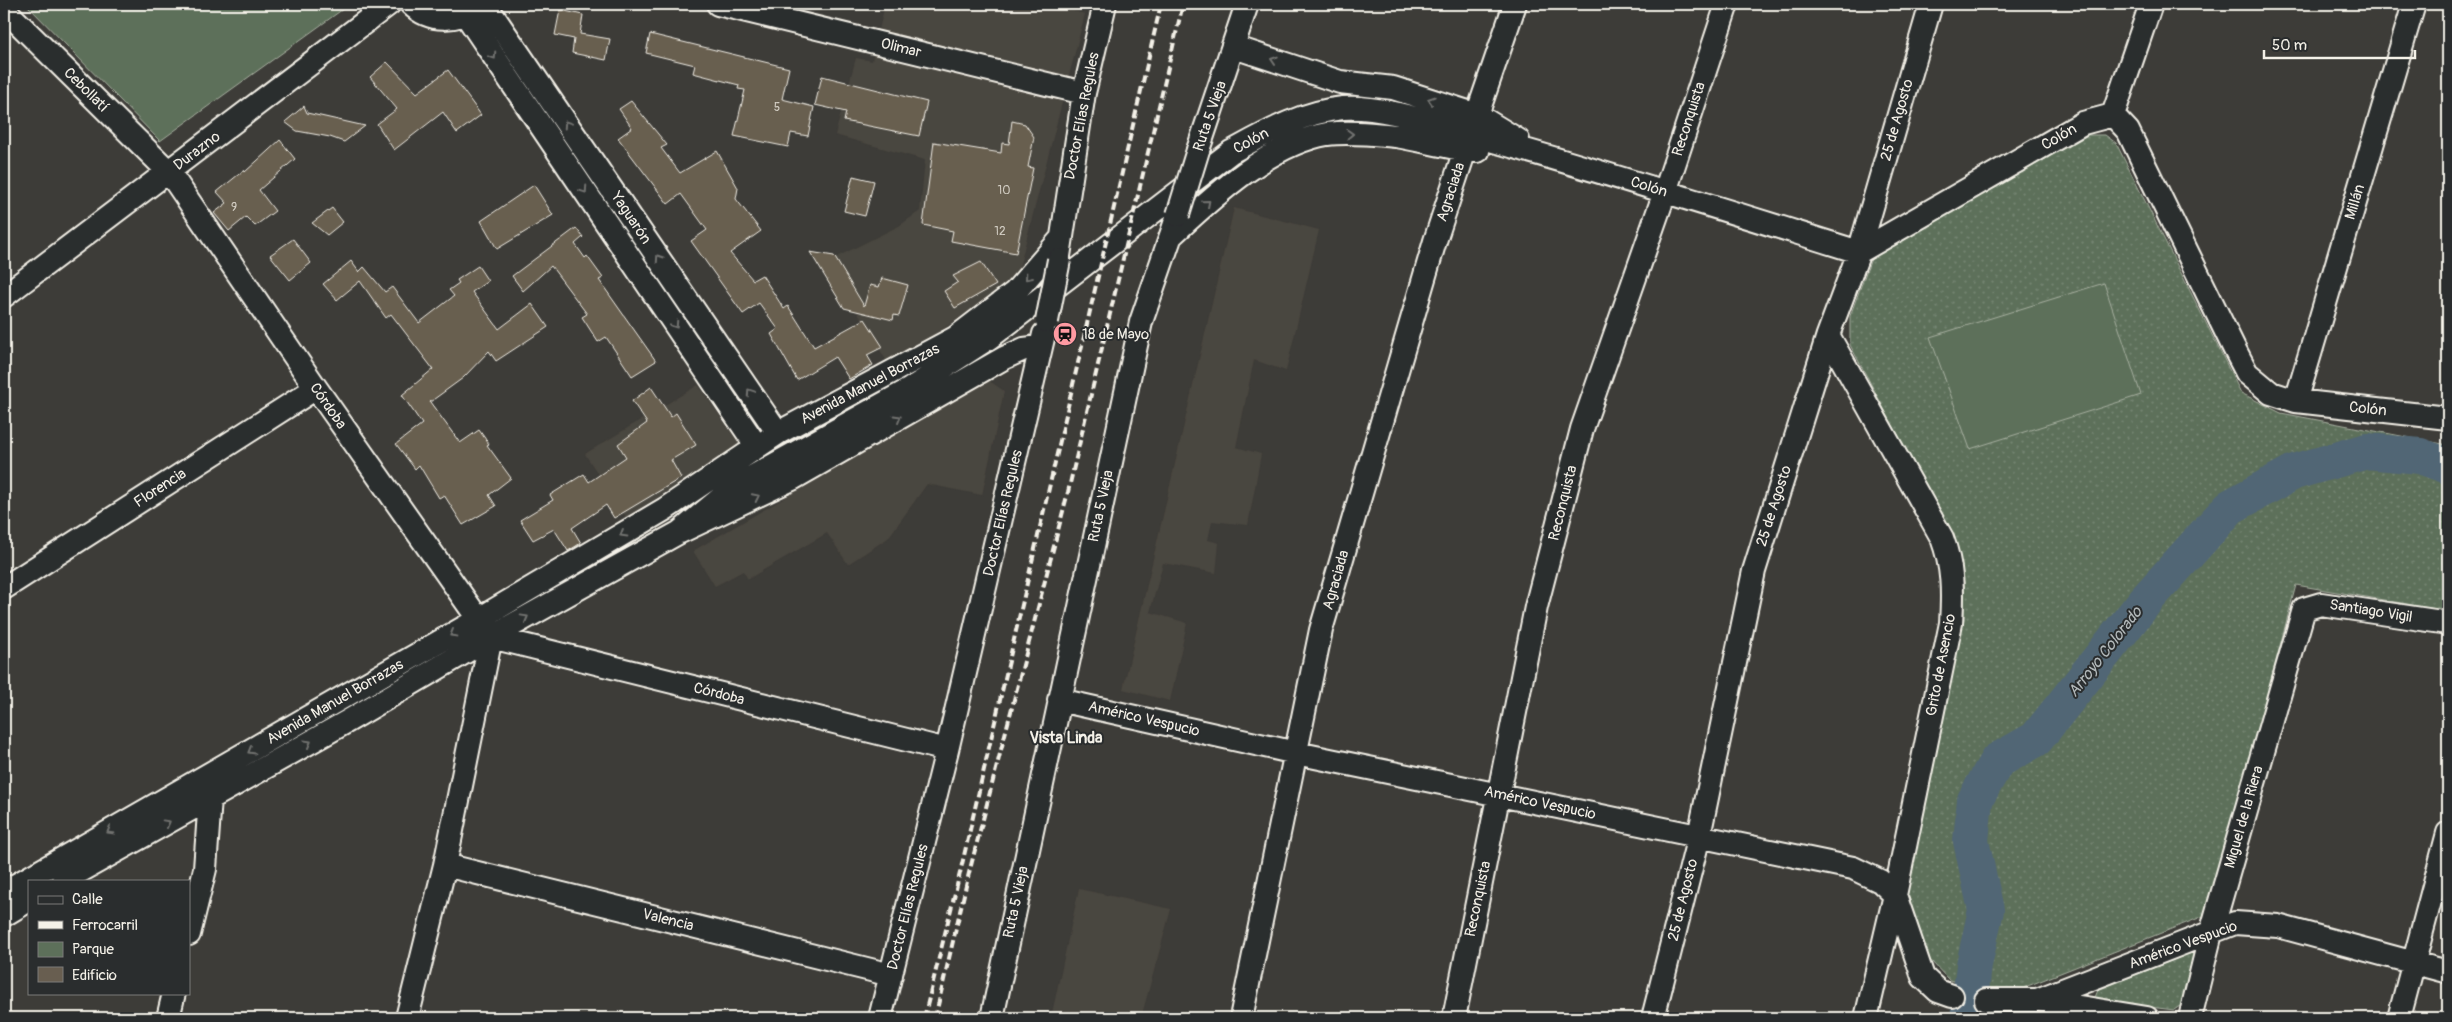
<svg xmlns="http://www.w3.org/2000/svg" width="2452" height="1022" viewBox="0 0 2452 1022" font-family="Pangolin,sans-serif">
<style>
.built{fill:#4a463f}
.grass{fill:url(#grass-dots);stroke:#a8b0a1}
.park{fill:#5d705a;stroke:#a8b0a1}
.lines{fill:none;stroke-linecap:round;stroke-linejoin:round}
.river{stroke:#516675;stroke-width:36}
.building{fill:#685e50;stroke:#f4f1e8}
.minor-casing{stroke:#f4f1e8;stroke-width:26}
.minor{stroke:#2a2d2e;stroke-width:22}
.rail{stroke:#f4f1e8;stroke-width:4;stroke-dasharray:8 4;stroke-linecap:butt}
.minor-bridge-casing{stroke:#f4f1e8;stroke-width:26;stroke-linecap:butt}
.minor-bridge{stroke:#2a2d2e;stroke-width:22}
.oneway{stroke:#71726f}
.labels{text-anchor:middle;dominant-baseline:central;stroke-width:4;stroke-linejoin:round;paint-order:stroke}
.number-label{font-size:12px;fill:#d1ccc2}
.street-label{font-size:15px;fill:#f4f1e8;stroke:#2a2d2e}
.poi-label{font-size:15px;fill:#f4f1e8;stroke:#2a2d2e;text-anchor:start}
.water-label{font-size:16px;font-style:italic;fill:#b3b9ba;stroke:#2a2d2e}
.neighbourhood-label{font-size:16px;font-weight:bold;fill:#f4f1e8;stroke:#2a2d2e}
</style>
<defs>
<pattern id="grass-dots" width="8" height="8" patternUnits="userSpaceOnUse" patternTransform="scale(1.25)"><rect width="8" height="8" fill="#5d705a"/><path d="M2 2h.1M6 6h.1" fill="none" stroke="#758572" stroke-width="1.8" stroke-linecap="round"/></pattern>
</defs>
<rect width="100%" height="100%" fill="#3d3c38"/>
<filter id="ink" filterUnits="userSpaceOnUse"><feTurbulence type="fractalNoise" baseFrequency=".02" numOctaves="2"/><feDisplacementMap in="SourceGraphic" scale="10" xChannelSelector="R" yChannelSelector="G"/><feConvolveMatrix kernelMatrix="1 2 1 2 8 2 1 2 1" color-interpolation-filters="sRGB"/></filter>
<g filter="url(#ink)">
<path class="built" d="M 885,4 L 1045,4 L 1085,14 L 1018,272 L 998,292 L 889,365 L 827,262 L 899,226 L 920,211 L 925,160 L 835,135 L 856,58 L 872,61 Z
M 1234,208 L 1319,230 L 1286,371 L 1254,360 L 1236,447 L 1261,454 L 1248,525 L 1212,521 L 1208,540 L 1219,543 L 1216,573 L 1163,563 L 1150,612 L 1187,623 L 1170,701 L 1123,689 Z
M 988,380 L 1004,391 L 982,495 L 927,484 L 888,538 L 848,564 L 827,533 L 748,579 L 743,571 L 715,586 L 693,551 Z
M 698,385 L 741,446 L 626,517 L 585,454 Z
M 1079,889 L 1171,909 L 1141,1018 L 1051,1018 Z"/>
<path class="grass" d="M 2088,135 L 2105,135 L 2116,143 L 2241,393 L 2281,413 L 2448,445 L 2448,611 L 2296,585 L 2209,914 L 2010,993 L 1949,980 L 1929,959 L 1904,890 L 1964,619 L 1964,582 L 1956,543 L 1850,345 L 1850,316 L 1872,256 Z
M 2191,953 L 2194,954 L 2183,1004 L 2174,1010 L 2094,1000 L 2098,990 Z"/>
<path class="park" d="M 26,4 L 350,4 L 160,141 Z
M 2104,283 L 2141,395 L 1970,449 L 1930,337 Z"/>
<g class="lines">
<path class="river" d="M 1968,1018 L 1974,965 L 1986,910 L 1971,841 L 1975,800 L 1997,761 L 2036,739 L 2146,600 L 2230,507 L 2294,472 L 2367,451 L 2420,456 L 2448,466"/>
</g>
<path class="building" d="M 560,10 L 583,15 L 580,34 L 610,39 L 606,60 L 572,53 L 574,39 L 555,35 Z
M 650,34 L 789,68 L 782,99 L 814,107 L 808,136 L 791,133 L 788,147 L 734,136 L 745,90 L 738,89 L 739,85 L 693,73 L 695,65 L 646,53 Z
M 387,62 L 417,93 L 448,70 L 481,115 L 457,133 L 443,112 L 394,150 L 377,124 L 397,109 L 370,77 Z
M 822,76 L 927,102 L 919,136 L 844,121 L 846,112 L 815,105 Z
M 631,101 L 667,145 L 661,148 L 680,173 L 717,151 L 738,188 L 736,199 L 761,231 L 730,253 L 753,280 L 762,275 L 784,309 L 788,306 L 814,347 L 865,319 L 883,347 L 867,355 L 873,365 L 849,379 L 835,357 L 797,380 L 771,334 L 778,329 L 759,303 L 743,314 L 691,241 L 707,230 L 681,194 L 668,204 L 618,138 L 632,128 L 619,109 Z
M 304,106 L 307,113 L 365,126 L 344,142 L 330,137 L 297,131 L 285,122 Z
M 1012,121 L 1025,124 L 1034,137 L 1028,167 L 1033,168 L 1016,253 L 951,241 L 953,231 L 923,225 L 934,142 L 1001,153 L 1002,143 L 1009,144 Z
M 280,140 L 295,159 L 259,190 L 275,211 L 255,226 L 246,217 L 229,231 L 214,213 L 227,203 L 217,192 L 244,170 L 245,172 Z
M 853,176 L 874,181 L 865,216 L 844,211 Z
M 534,185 L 553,215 L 497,249 L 481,221 Z
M 332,208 L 343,222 L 327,235 L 312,223 Z
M 576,228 L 583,237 L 575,244 L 585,258 L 587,256 L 603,278 L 599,280 L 656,361 L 632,376 L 606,337 L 598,342 L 582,317 L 587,314 L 551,266 L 523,291 L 512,276 Z
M 293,239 L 311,263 L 290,280 L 270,255 Z
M 810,252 L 834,256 L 864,306 L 870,285 L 879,287 L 882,278 L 908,285 L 899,316 L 894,315 L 893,320 L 844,308 Z
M 351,261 L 359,272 L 364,267 L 385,292 L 392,287 L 419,323 L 454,296 L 449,290 L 459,283 L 457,280 L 478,266 L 488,281 L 472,292 L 499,329 L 532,304 L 548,327 L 496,361 L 489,351 L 463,378 L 430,402 L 460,443 L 479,430 L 489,444 L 487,445 L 511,478 L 489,495 L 496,506 L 463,525 L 444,495 L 439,498 L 419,465 L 415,469 L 396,444 L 422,424 L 402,395 L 433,369 L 391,314 L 386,318 L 360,281 L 337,300 L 323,284 Z
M 981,262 L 996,285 L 955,308 L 944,291 L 958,282 L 953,276 Z
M 651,387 L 671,417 L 676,413 L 696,445 L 671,460 L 681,478 L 614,518 L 606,505 L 572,528 L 581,543 L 568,551 L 554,529 L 533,540 L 520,520 L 553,500 L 550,495 L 584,474 L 589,482 L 626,457 L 618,444 L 647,423 L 632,401 Z"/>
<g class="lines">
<g class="minor-casing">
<path id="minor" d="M 411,4 C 430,23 457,21 478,7
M 485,4 L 778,433
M 718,4 L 1084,93
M 4,9 L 169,172 L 316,388 L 491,637 L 445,865 L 407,1018
M 466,15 L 756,445
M 1234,47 L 1340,82 L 1393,88 L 1477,115 L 1518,140
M 1477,115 L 1515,4
M 2113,115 L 2128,131 L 2234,348 L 2247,373 L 2271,393 L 2296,401 L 2448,418
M 2113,115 L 2151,4
M 1198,150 L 1247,4
M 1172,235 C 1213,197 1269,144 1327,134 C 1349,131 1374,134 1396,136 C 1423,140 1450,149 1478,151
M 1059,256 L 1084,93 L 1105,4
M 4,296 L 389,4
M 1828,335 L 1942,538 C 1953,567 1953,592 1951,623 L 1895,895 L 1866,1018
M 2296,401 L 2414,4
M 680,532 L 734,487 L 910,389 L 989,338 L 1231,152 C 1266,133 1302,112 1343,108 C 1386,105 1441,127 1483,138 C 1609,173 1734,213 1859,252 L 2083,123 L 2113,115
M 4,588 L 316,388
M 491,637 L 947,750
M 1059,700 L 1296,753 L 1853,868 L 1880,881 L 1895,895 L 1923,977 L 1938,991 L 1952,996
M 445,865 L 891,975
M 63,881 L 348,721 L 491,637 L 680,532 L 794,478 L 1004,358 L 1024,349 L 1040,347
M 4,892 L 479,619 L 665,509 L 778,433 L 955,338 L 1015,292 L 1060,240
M 4,915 L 29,900
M 189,934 L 205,869 L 210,798 L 204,789
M 1986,1000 L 2037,1000 L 2147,1018
M 2037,1000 L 2235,923 L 2278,926 L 2448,972
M 168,1018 L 174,993
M 880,1018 L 947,750 L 1044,334
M 992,1018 L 1141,322 L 1178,215
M 1241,1018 L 1321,630 L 1435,241 L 1465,150
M 1454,1018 L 1536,607 L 1582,429 L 1665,192 L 1727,4
M 1653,1018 L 1699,836 L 1754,571 L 1828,335 L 1859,252 L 1931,4
M 2190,1018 L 2211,933 L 2304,609 L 2321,604 L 2448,623
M 2399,1018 L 2448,833"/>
</g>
<use href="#minor" class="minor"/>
<path class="rail" d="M 924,1018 L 960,873 L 1161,4
M 935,1018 L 969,873 L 1068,492 L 1183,4"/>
<g class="minor-bridge-casing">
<path id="minor-bridge" d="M 1178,215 L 1198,150
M 1047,321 L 1059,260"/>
</g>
<use href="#minor-bridge" class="minor-bridge"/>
</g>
<defs><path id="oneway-chevron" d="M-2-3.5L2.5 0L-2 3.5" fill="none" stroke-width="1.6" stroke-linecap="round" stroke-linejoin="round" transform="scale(1.25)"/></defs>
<g class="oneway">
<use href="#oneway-chevron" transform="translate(493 56) rotate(56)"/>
<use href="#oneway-chevron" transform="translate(1274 60) rotate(-162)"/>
<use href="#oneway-chevron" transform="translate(1431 100) rotate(-162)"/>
<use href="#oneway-chevron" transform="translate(567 124) rotate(-124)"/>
<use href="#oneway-chevron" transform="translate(1350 134) rotate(-2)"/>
<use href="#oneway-chevron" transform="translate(584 190) rotate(56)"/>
<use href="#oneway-chevron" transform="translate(1207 203) rotate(-41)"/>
<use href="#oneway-chevron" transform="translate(659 258) rotate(-124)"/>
<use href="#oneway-chevron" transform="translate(1028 277) rotate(131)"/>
<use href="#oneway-chevron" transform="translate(675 325) rotate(56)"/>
<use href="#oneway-chevron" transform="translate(750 392) rotate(-124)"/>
<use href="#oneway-chevron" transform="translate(898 418) rotate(-30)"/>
<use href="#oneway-chevron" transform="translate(756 497) rotate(-26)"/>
<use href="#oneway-chevron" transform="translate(623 534) rotate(149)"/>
<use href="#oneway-chevron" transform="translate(525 618) rotate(-29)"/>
<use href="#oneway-chevron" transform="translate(453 634) rotate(150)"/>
<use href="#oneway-chevron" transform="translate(308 743) rotate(-29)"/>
<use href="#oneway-chevron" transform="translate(251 751) rotate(150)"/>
<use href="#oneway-chevron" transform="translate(167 823) rotate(-29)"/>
<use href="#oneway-chevron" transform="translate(110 831) rotate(150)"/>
</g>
</g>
<defs>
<g id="station-disc" transform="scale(1.25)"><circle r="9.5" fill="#ff9aa2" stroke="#2a2d2e"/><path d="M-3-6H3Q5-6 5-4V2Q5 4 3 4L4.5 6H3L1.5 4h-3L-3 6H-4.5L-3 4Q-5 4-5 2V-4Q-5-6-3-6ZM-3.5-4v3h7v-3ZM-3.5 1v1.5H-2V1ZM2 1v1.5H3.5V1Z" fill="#111"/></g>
</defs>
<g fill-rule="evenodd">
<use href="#station-disc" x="1065" y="334"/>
</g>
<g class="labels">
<g class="number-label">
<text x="777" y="107">5</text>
<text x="1004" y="190">10</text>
<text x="234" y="207">9</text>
<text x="1000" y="231">12</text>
</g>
<g class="street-label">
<text transform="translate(901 48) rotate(14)">Olimar</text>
<text transform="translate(86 90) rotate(45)">Cebollatí</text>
<text transform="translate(1082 116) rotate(-79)">Doctor Elías Regules</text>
<text transform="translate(1210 116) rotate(-71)">Ruta 5 Vieja</text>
<text transform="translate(1689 119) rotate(-72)">Reconquista</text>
<text transform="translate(1897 120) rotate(-74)">25 de Agosto</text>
<text transform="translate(2059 137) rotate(-30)">Colón</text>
<text transform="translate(1251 141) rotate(-29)">Colón</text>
<text transform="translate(197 151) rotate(-37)">Durazno</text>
<text transform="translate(1649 187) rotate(17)">Colón</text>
<text transform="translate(1451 192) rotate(-72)">Agraciada</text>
<text transform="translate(2355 202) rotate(-73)">Millán</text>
<text transform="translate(631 218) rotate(56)">Yaguarón</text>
<text transform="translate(870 384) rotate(-28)">Avenida Manuel Borrazas</text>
<text transform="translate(328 406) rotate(55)">Córdoba</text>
<text transform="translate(2368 409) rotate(6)">Colón</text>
<text transform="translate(160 488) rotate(-33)">Florencia</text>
<text transform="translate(1563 503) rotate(-76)">Reconquista</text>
<text transform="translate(1101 506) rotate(-78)">Ruta 5 Vieja</text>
<text transform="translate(1774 506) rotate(-72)">25 de Agosto</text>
<text transform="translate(1003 513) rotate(-77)">Doctor Elías Regules</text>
<text transform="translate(1336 580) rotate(-74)">Agraciada</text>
<text transform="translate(2371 611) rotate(9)">Santiago Vigil</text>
<text transform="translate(1941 665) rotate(-79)">Grito de Asencio</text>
<text transform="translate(719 694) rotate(14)">Córdoba</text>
<text transform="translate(335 702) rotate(-30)">Avenida Manuel Borrazas</text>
<text transform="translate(1144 719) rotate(13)">Américo Vespucio</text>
<text transform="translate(1540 803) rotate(12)">Américo Vespucio</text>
<text transform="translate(2244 817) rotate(-74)">Miguel de la Riera</text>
<text transform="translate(1478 899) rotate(-78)">Reconquista</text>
<text transform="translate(1683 900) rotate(-76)">25 de Agosto</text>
<text transform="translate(1016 902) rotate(-78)">Ruta 5 Vieja</text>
<text transform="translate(908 907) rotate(-76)">Doctor Elías Regules</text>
<text transform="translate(668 920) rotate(14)">Valencia</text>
<text transform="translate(2183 945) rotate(-20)">Américo Vespucio</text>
</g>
<g class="poi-label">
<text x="1082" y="334">18 de Mayo</text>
</g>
<g class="water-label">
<text transform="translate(2105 652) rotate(-52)">Arroyo Colorado</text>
</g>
<g class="neighbourhood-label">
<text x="1066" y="738">Vista Linda</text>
</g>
</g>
<rect width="2452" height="1022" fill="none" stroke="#2a2d2e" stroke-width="20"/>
<rect x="10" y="10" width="2432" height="1002" fill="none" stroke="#f4f1e8" stroke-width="2" filter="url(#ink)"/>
<rect x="28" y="880" width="162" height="115" fill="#2a2d2e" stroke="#7b7b78"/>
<rect x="38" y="896" width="25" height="8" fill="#2a2d2e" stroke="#7b7b78"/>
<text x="72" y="904" font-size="15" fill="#f4f1e8">Calle</text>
<rect x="38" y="921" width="25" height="8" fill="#f4f1e8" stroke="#7b7b78"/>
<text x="72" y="930" font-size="15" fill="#f4f1e8">Ferrocarril</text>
<rect x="38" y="942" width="25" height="15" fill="#5d705a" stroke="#7b7b78"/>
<text x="72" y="954" font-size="15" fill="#f4f1e8">Parque</text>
<rect x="38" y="967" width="25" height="15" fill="#685e50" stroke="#7b7b78"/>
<text x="72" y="980" font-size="15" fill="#f4f1e8">Edificio</text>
<path d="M2264 50v8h151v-8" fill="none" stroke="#f4f1e8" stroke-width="2.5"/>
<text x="2272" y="50" font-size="15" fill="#f4f1e8" stroke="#2a2d2e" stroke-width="4" paint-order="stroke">50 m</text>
</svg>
